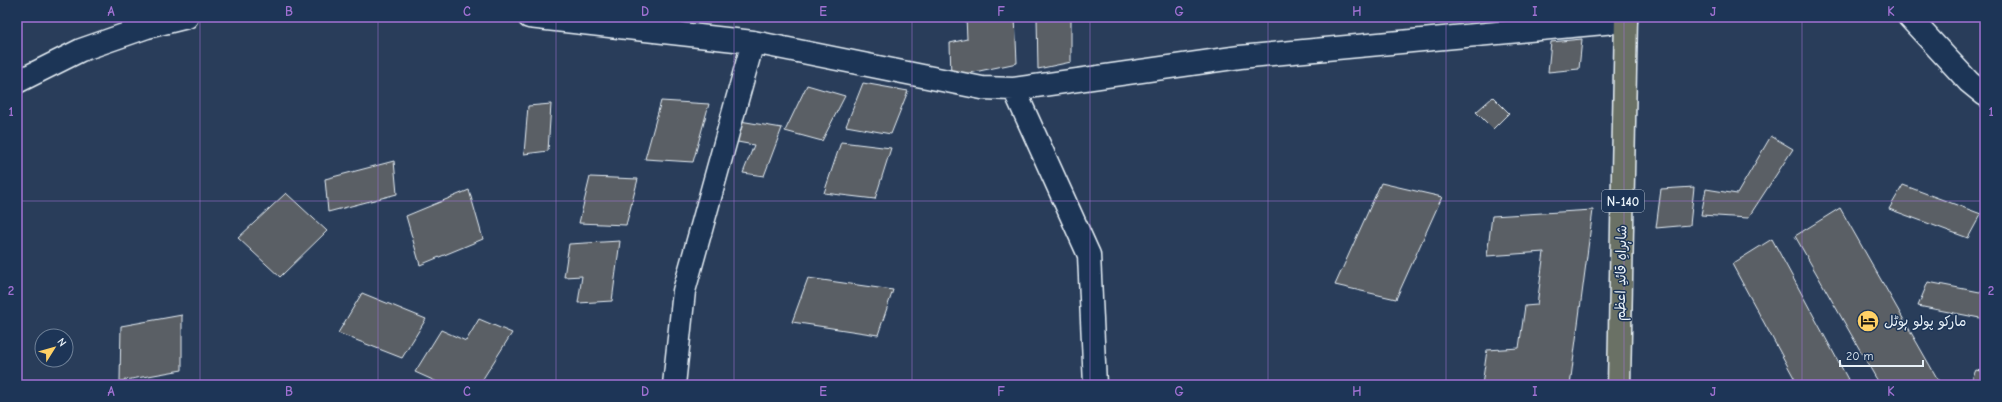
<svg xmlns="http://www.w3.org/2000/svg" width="2002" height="402" viewBox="0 0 2002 402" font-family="'Comic Neue','Playpen Sans Arabic',sans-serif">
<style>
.building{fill:#5a5f65;stroke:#e8f1f8}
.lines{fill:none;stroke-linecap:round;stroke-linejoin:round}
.minor-casing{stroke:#e8f1f8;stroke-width:25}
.trunk-casing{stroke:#e8f1f8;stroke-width:25}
.minor{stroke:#1d3557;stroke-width:22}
.trunk{stroke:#6b7165;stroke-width:22}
.grid{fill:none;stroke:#a171d3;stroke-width:1;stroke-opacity:0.55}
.labels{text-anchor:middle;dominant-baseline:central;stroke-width:3;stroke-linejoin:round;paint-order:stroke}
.shield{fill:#1d3557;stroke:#abb9c8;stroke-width:1}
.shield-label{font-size:13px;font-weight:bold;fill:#e8f1f8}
.street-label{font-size:14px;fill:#e8f1f8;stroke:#1d3557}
.poi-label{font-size:14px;fill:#e8f1f8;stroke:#1d3557;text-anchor:start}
.neatline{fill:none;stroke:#a171d3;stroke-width:1.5}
.grid-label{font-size:13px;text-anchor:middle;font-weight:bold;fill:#a171d3}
</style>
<rect width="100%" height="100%" fill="#293d5a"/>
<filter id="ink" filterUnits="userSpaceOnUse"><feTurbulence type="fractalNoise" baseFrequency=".025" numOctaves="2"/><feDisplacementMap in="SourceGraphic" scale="8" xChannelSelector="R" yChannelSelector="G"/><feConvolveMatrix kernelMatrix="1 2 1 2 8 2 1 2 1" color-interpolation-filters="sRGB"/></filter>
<g filter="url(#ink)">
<path class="building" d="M 966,17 L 1015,17 L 1017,63 L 951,77 L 950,43 L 967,39 Z
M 1037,17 L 1071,17 L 1071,62 L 1038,69 Z
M 1582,39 L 1579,69 L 1548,72 L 1551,42 Z
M 863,83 L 908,91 L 891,134 L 846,126 Z
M 807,85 L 845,96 L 822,141 L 785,131 Z
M 1493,97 L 1509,113 L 1493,129 L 1476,112 Z
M 661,101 L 709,104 L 693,162 L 645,159 Z
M 551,104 L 548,151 L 524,154 L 528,106 Z
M 740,121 L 782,128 L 764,176 L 743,173 L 754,145 L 732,141 Z
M 1771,136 L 1793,149 L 1748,218 L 1701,215 L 1706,189 L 1737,194 Z
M 841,142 L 891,148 L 875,199 L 824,193 Z
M 394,161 L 397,194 L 328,212 L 325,179 Z
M 590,177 L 638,179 L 626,225 L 579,223 Z
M 1381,183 L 1442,197 L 1396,299 L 1335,285 Z
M 1903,185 L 1981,214 L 1968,238 L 1889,209 Z
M 1694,187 L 1690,225 L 1656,228 L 1661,189 Z
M 469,190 L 483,239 L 420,265 L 406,216 Z
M 286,193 L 327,231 L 280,277 L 238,238 Z
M 1840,208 L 1941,385 L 1880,385 L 1795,236 Z
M 1593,210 L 1570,385 L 1482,385 L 1487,350 L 1519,348 L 1525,306 L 1537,305 L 1544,252 L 1487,256 L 1492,216 Z
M 1772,239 L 1851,385 L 1798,385 L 1732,264 Z
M 620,241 L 612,301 L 578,303 L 582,276 L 564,277 L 569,244 Z
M 808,278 L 893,290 L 878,335 L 792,322 Z
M 1928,282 L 1985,293 L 1985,319 L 1918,306 Z
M 362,293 L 426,319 L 402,358 L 338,333 Z
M 182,315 L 182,370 L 120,381 L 121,326 Z
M 479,319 L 512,333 L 479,385 L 444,385 L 415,372 L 441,330 L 466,341 Z
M 1976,370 L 1985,372 L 1985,385 L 1969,385 Z"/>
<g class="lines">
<g class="minor-casing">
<path id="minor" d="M 529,17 L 753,42 L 982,88 L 1014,89 L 1240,57 L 1626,21
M 1909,17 L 1969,82 L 1985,95
M 17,82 L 81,50 L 147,27 L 187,17
M 1014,89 L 1089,255 L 1095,385
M 674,385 L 684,291 L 753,42"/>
</g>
<g class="trunk-casing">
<path id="trunk" d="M 1619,385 L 1626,17"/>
</g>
<use href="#minor" class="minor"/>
<use href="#trunk" class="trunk"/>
</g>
</g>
<path class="grid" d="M 200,17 L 200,385M 378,17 L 378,385M 556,17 L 556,385M 734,17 L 734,385M 912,17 L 912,385M 1090,17 L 1090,385M 1268,17 L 1268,385M 1446,17 L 1446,385M 1624,17 L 1624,385M 1802,17 L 1802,385M 17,201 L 1985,201"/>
<defs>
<g id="hotel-disc" transform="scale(1.15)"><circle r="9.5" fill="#ffd166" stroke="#1d3557"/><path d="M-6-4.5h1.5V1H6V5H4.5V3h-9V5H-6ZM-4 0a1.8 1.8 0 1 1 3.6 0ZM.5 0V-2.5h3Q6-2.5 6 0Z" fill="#111"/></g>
</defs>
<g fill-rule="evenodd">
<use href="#hotel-disc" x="1868" y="321"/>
</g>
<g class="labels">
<rect class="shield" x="1602" y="190" width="42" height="22" rx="3"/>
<g class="shield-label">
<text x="1623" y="201">N-140</text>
</g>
<g class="street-label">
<text transform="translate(1621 273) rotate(-89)">شاہراہِ قائدِ اعظم</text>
</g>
<g class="poi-label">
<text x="1884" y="321">مارکو پولو ہوٹل</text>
</g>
</g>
<rect width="2002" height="402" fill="none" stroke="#1d3557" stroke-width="44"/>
<g transform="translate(54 348) rotate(53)"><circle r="19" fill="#1d3557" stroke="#6e8097"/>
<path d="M0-3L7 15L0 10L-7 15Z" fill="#ffd166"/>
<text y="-6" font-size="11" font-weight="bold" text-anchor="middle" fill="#e8f1f8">N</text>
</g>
<path d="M1840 360v6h83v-6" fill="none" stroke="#e8f1f8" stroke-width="2"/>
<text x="1846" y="360" font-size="12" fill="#e8f1f8" stroke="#1d3557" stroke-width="3" paint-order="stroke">20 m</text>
<rect x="22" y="22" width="1958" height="358" class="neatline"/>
<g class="grid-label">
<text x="111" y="16">A</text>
<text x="289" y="16">B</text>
<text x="467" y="16">C</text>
<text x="645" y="16">D</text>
<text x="823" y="16">E</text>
<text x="1001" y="16">F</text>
<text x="1179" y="16">G</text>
<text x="1357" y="16">H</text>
<text x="1535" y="16">I</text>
<text x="1713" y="16">J</text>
<text x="1891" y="16">K</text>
<text x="11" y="116">1</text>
<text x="1991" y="116">1</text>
<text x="11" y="295">2</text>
<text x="1991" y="295">2</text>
<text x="111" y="396">A</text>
<text x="289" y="396">B</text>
<text x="467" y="396">C</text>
<text x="645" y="396">D</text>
<text x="823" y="396">E</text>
<text x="1001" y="396">F</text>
<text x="1179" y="396">G</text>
<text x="1357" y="396">H</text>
<text x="1535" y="396">I</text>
<text x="1713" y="396">J</text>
<text x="1891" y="396">K</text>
</g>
</svg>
